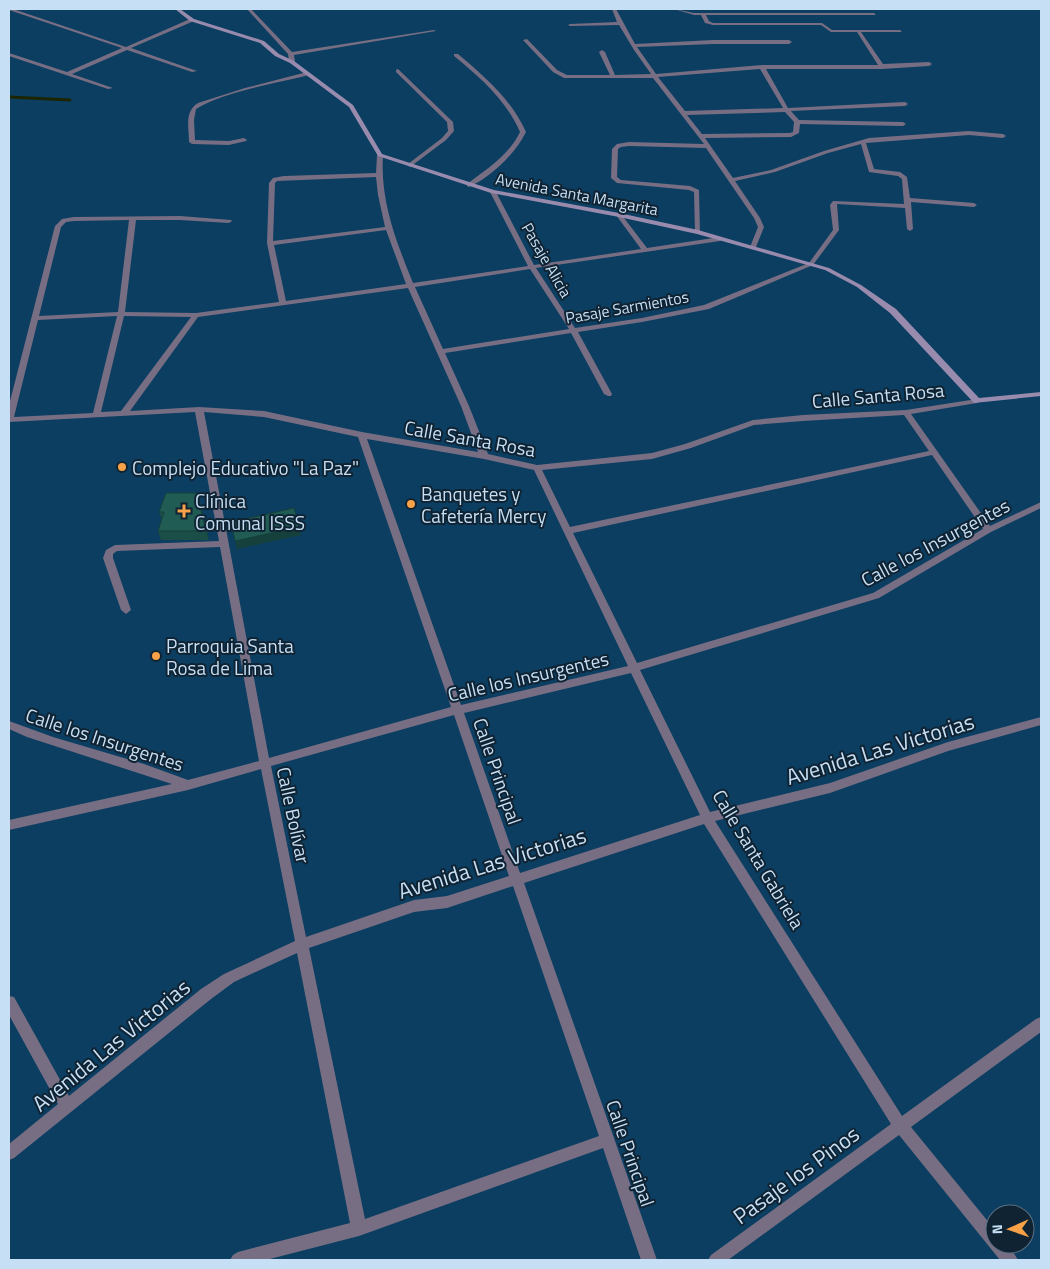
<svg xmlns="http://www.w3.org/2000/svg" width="1050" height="1269" viewBox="0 0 1050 1269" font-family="'Titillium Web',sans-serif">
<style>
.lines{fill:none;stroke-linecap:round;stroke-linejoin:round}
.stream{stroke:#1b2600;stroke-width:3}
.street{fill:#776e84;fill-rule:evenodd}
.secondary{fill:#998bad;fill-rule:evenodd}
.wall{fill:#1c4e48}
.shaded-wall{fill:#16403b}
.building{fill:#205b54;stroke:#16403b}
.poi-dot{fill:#f7a248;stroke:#102333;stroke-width:2}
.labels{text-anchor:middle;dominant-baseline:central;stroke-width:4;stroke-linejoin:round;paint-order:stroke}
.far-street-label{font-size:16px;fill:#c6dff4;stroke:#102333}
.street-label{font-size:19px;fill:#c6dff4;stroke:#102333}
.poi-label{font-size:19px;fill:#c6dff4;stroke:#102333;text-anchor:start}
.near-street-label{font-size:22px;fill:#c6dff4;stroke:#102333}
</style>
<rect width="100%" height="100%" fill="#0b3e60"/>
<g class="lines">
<path class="stream" d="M 9,97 L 70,100"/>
<path class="street" d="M 9,9 L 13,9 L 126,47 L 190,19 L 194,19 L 194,21 L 131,48 L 197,71 L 192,72 L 127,50 L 72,74 L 113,88 L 108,89 L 9,56 L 9,53 L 67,72 L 122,48 L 9,10 Z
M 247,9 L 251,9 L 292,52 L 434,30 L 436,31 L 294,55 L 295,61 L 292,63 L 289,61 L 288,54 Z
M 612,9 L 616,9 L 635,44 L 713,40 L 789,40 L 792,42 L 789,44 L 713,44 L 637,47 L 656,74 L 762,65 L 878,65 L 857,32 L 831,32 L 821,25 L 713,25 L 705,23 L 701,15 L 694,15 L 674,9 L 694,13 L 874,13 L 876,15 L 706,15 L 709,21 L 713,23 L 822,23 L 832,30 L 900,30 L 902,32 L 861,32 L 883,64 L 929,62 L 932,64 L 929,66 L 882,69 L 766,69 L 788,108 L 905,102 L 908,104 L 905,106 L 791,111 L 799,120 L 903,122 L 906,124 L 903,126 L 800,124 L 799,133 L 791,137 L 705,138 L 733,178 L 771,170 L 824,151 L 869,138 L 969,131 L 1003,134 L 1006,136 L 1003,138 L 969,135 L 866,143 L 874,169 L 900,172 L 907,177 L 910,198 L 974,203 L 977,205 L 974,207 L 911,202 L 913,229 L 910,231 L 907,229 L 905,208 L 837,204 L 839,230 L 813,265 L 709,309 L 642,322 L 578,332 L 612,394 L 611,396 L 608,396 L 604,394 L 571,333 L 445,353 L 469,406 L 488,454 L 537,465 L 652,453 L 685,444 L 753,420 L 803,415 L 906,410 L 977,399 L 981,401 L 977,403 L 911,414 L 990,526 L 1041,502 L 1041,508 L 991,532 L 879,598 L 640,670 L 710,812 L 830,783 L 948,742 L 1041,717 L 1041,725 L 948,751 L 830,793 L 715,821 L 902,1116 L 1036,1019 L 1041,1017 L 1041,1032 L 911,1127 L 995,1230 L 995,1244 L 1007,1244 L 1015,1255 L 1018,1260 L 1000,1260 L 899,1135 L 728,1260 L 708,1260 L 711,1255 L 891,1124 L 704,824 L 524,883 L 657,1260 L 641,1260 L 603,1148 L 359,1236 L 266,1260 L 230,1260 L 233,1255 L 238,1252 L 350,1223 L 297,953 L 234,982 L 211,999 L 14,1158 L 9,1160 L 9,1144 L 58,1104 L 9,1015 L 9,996 L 14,997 L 69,1096 L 201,989 L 224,974 L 295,941 L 261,769 L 188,790 L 9,830 L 9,820 L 172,784 L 27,737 L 9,729 L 9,721 L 53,737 L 144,764 L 188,780 L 259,761 L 220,547 L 117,551 L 113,554 L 113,558 L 131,610 L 126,614 L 121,610 L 103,558 L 106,550 L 115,545 L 219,541 L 195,412 L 9,422 L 9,405 L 55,226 L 62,219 L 74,217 L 180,216 L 231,220 L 232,221 L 229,223 L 180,220 L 136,220 L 125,312 L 196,313 L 279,302 L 267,243 L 269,183 L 273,178 L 284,176 L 376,173 L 377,155 L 380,153 L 383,155 C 380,201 396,241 413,283 L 528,266 L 490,192 L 493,190 L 496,192 L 534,265 L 641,249 L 616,215 L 619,213 L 621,214 L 647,248 L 720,237 L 723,239 L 720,241 L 536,268 L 575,328 L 642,318 L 704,305 L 809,263 L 833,230 L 830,205 L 833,201 L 904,204 L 902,179 L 898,176 L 869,172 L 861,144 L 828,153 L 775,172 L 735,181 L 760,218 L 764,227 L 756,247 L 753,249 L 750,247 L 758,227 L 754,218 L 706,148 L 629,146 L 621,147 L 618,149 L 617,177 L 621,180 L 690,186 L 699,190 L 700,233 L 695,232 L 694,192 L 689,190 L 617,183 L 611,178 L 612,149 L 617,144 L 629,142 L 704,144 L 653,78 L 564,78 L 553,72 L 523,40 L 527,39 L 557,70 L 567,75 L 610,75 L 599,52 L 602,50 L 605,52 L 615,75 L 651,74 L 634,50 L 619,25 L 570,26 L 568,25 L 570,24 L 617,22 ZM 760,69 L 783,108 L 685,111 L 658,77 ZM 785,112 L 794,122 L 793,132 L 790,133 L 702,134 L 687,115 ZM 376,177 L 378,195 L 385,227 L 273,241 L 275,183 L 277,181 ZM 129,220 L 118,312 L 39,316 L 61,227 L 66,222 L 74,221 ZM 386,230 L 406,284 L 286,301 L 274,245 ZM 530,269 L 569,329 L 443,349 L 415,287 ZM 408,288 L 461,406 L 478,452 L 362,432 L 264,411 L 199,407 L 130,411 L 198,317 ZM 117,316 L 93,413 L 14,417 L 38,320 ZM 124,316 L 191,317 L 121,411 L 101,412 ZM 204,412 L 264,417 L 358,437 L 451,707 L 269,758 ZM 904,415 L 929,451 L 570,527 L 542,470 L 652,459 L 691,448 L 754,425 L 803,421 ZM 367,439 L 484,459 L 534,470 L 628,666 L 461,705 ZM 932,455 L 983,529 L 873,593 L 637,663 L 573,533 ZM 631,673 L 700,815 L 520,873 L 464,713 ZM 454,715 L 509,876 L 447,896 L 414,900 L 306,937 L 271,766 ZM 513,886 L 599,1136 L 365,1219 L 309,948 L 414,912 L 447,908 Z
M 454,54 L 458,54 C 485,77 511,99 526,132 C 516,153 491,177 469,187 L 467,186 L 467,184 C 487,169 509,155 520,132 C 506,100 481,78 454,56 Z
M 398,69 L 453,122 L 454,131 L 446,140 L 410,167 L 407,165 L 408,164 L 442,138 L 448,131 L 447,122 L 396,72 L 396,70 Z
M 307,72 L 309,73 L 309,75 C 277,83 223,92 196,109 L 194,120 L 195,140 L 229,141 L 244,138 L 247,140 L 246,141 L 229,145 L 192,144 L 189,142 C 189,127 184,112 198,103 L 245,88 Z"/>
<path class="secondary" d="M 175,9 L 180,9 L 194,19 L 264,41 L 279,54 L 294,61 L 353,105 L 382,154 L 494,190 L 619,213 L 698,230 L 829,268 L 861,285 L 896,309 L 979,398 L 1041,392 L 1041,396 L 974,403 L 890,313 L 857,287 L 825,270 L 697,234 L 619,217 L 491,193 L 378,156 L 349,107 L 290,63 L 275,56 L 260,43 L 190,21 Z"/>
</g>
<path class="wall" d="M 197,493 L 209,540 L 161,540 L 158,531 L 162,520 L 159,512 Z"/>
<path class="shaded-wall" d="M 197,493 L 200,502 L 209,540 L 206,531 Z
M 299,527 L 301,535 L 237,549 L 235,541 Z"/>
<path class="building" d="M 166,493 L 197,493 L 206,531 L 158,531 L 164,512 L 159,512 Z
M 294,508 L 299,527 L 235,541 L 231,522 Z"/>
<g class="poi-dot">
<circle cx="122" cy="467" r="5"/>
<circle cx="411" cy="504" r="5"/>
<path d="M181.5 503.5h5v5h5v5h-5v5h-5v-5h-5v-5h5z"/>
<circle cx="156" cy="656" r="5"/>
</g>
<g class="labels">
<g class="far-street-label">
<text transform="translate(577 194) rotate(11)">Avenida Santa Margarita</text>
<text transform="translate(547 260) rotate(60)">Pasaje Alicia</text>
<text transform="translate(627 307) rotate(-10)">Pasaje Sarmientos</text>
</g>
<g class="street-label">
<text transform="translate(878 395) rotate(-5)">Calle Santa Rosa</text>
<text transform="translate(470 438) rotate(10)">Calle Santa Rosa</text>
<text transform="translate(935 542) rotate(-28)">Calle los Insurgentes</text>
<text transform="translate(528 676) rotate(-13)">Calle los Insurgentes</text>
<text transform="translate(105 739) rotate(18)">Calle los Insurgentes</text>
<text transform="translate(498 771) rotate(71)">Calle Principal</text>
<text transform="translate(294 815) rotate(78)">Calle Bolívar</text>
<text transform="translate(759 859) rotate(59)">Calle Santa Gabriela</text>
<text transform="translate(631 1153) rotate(71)">Calle Principal</text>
</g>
<g class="poi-label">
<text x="132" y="467">Complejo Educativo "La Paz"</text>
<text x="421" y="493">Banquetes y<tspan x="421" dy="22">Cafetería Mercy</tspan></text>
<text x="195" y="500">Clínica<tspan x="195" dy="22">Comunal ISSS</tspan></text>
<text x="166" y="645">Parroquia Santa<tspan x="166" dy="22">Rosa de Lima</tspan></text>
</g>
<g class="near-street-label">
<text transform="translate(880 749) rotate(-17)">Avenida Las Victorias</text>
<text transform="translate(492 863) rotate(-17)">Avenida Las Victorias</text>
<text transform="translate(111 1045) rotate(-39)">Avenida Las Victorias</text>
<text transform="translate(796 1175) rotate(-36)">Pasaje los Pinos</text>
</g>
</g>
<rect width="1050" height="1269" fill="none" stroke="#c6dff4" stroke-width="20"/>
<g transform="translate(1010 1229) rotate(268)"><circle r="24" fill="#102333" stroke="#596e80"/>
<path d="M0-4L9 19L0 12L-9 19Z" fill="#f7a248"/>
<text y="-8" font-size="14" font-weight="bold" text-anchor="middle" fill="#c6dff4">N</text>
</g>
</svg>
